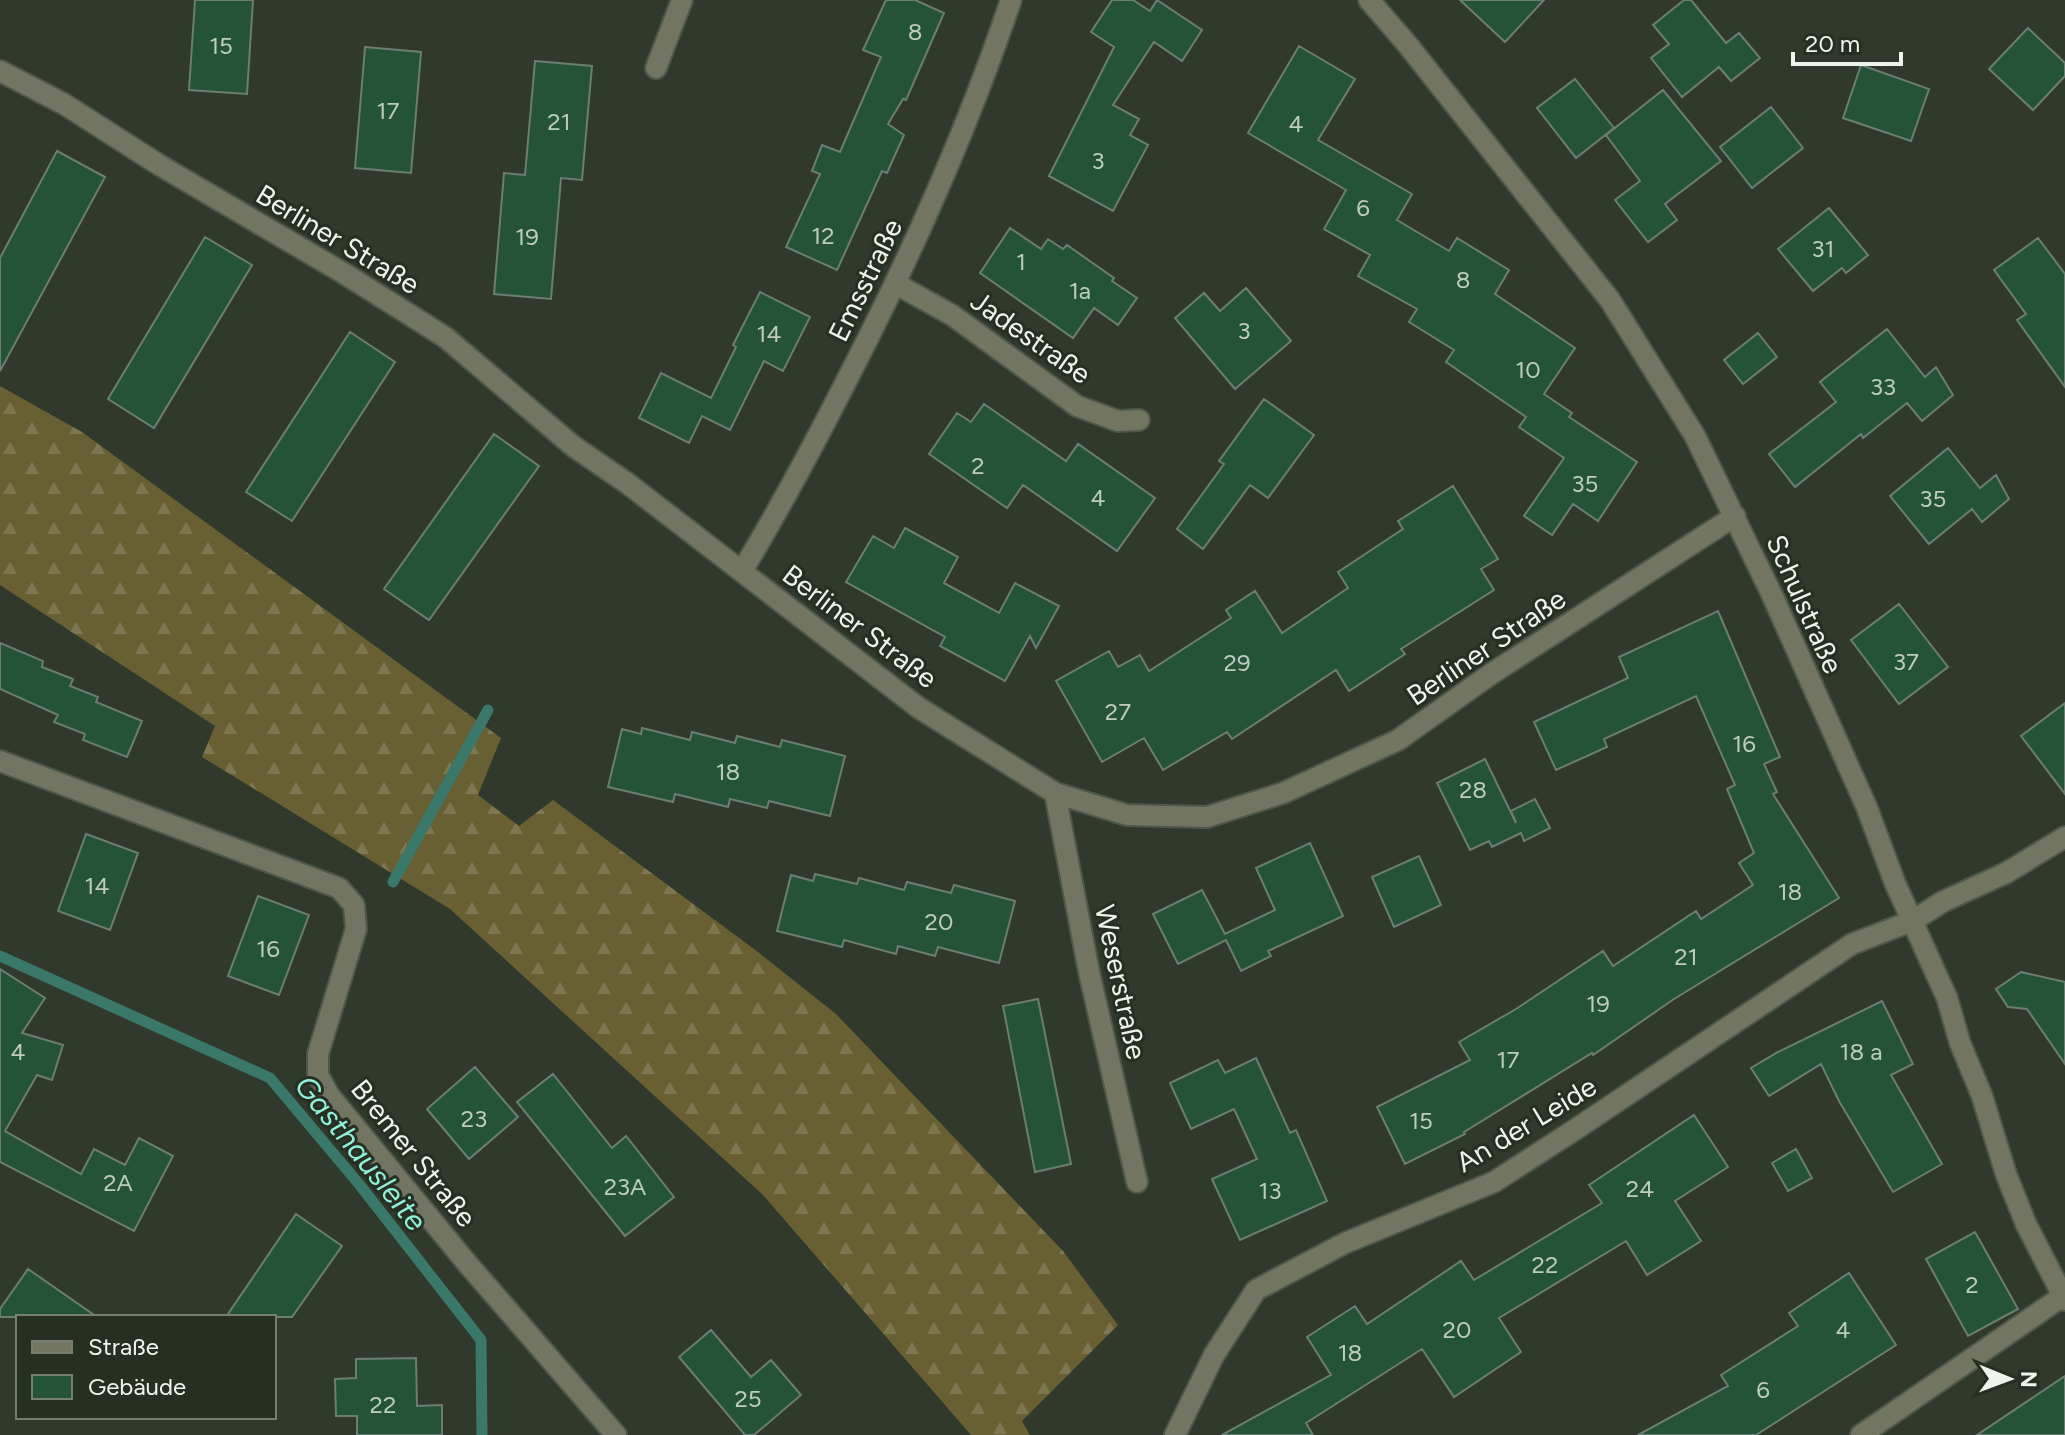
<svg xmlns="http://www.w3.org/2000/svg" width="2065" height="1435" viewBox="0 0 2065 1435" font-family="Figtree,sans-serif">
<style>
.forest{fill:url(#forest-firs)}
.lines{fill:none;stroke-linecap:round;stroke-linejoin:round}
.stream{stroke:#3a7869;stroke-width:11}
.building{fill:#245338;stroke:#6c7d72;stroke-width:2}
.street-casing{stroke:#4f574b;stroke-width:24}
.street{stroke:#717561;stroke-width:20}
.labels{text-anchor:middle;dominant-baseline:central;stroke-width:6;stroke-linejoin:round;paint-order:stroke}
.number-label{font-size:24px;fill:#bcccc0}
.street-label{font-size:28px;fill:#eff5ed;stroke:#262f22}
.water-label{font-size:30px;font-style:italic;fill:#90f0d8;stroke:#262f22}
</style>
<defs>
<pattern id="forest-firs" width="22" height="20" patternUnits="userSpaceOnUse" patternTransform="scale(2)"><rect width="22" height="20" fill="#685f33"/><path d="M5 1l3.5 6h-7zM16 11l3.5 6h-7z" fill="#7e7751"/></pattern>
</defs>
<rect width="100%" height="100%" fill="#30392c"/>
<path class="forest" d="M 0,386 L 82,432 L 501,738 L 478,795 L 519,826 L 553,800 L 758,952 L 836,1014 L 1063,1251 L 1118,1325 L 1022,1421 L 1030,1435 L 971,1435 L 763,1195 L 450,909 L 202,757 L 215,726 L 0,585 Z"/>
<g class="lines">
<path class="stream" d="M 393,882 L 488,710
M 0,956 L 270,1078 L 359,1184 L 481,1340 L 482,1435"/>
</g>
<path class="building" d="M 195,0 L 253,0 L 247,94 L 189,90 Z
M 886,0 L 915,0 L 944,13 L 906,100 L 903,99 L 888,124 L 904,135 L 887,173 L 882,171 L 837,270 L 786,247 L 820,174 L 812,171 L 822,145 L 840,152 L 881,57 L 863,50 Z
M 1112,0 L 1133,0 L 1150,11 L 1157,0 L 1202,30 L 1182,61 L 1154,42 L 1113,105 L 1139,119 L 1130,135 L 1148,145 L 1113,211 L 1049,176 L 1114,47 L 1091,32 Z
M 1460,0 L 1544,0 L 1505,42 Z
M 1684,0 L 1691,0 L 1726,43 L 1739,33 L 1760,58 L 1731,81 L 1719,67 L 1682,97 L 1651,58 L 1669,44 L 1653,25 Z
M 2028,28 L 2065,63 L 2065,76 L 2033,110 L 1989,69 Z
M 1299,46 L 1355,79 L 1318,140 L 1412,194 L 1397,220 L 1449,251 L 1457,238 L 1509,270 L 1495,294 L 1575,348 L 1544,394 L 1572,413 L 1569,417 L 1637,462 L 1598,521 L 1573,504 L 1552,535 L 1524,516 L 1564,458 L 1519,427 L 1526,417 L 1446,362 L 1454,350 L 1409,322 L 1417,309 L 1358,276 L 1370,255 L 1324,229 L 1346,190 L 1248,133 Z
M 365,47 L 421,52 L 411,173 L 355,168 Z
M 535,61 L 592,66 L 582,180 L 561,178 L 551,299 L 494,294 L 504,173 L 525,175 Z
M 1861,65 L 1929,89 L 1911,141 L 1843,118 Z
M 1575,79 L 1614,128 L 1576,158 L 1537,108 Z
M 1663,90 L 1721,161 L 1665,204 L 1677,220 L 1648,242 L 1615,200 L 1640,181 L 1606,135 Z
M 1771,107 L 1803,148 L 1752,188 L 1720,147 Z
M 57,151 L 105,177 L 0,371 L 0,258 Z
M 1829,208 L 1868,255 L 1846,273 L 1842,268 L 1813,291 L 1778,249 Z
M 1010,228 L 1041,249 L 1048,239 L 1063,249 L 1067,245 L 1114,278 L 1112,281 L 1137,298 L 1118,325 L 1094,308 L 1073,338 L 980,273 Z
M 205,237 L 252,265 L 154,428 L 108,399 Z
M 2038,238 L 2065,274 L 2065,387 L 2017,320 L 2026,314 L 1994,270 Z
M 1246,288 L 1291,341 L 1235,389 L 1175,318 L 1204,293 L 1220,311 Z
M 760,292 L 810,317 L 783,371 L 764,361 L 730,430 L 702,416 L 689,443 L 639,418 L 661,373 L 711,398 L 736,347 L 733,345 Z
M 1887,329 L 1925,377 L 1936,367 L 1953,395 L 1922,421 L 1907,403 L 1863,438 L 1861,434 L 1795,487 L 1769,454 L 1836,402 L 1820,382 Z
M 350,332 L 395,362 L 292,521 L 246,492 Z
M 1758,333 L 1777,357 L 1743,384 L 1724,360 Z
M 1264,399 L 1314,435 L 1268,498 L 1250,485 L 1203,549 L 1177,529 L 1224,464 L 1219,461 Z
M 984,404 L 1066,461 L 1078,444 L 1155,498 L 1117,551 L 1023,485 L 1007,508 L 929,454 L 957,413 L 971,422 Z
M 494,434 L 539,466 L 429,620 L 384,589 Z
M 1948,448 L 1980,488 L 1996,475 L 2009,499 L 1982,522 L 1972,509 L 1929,544 L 1890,496 Z
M 1453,486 L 1498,559 L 1481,569 L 1494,590 L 1401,649 L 1405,654 L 1349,691 L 1336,670 L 1232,739 L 1227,732 L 1163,770 L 1144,738 L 1102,762 L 1056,681 L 1109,651 L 1118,667 L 1140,655 L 1149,671 L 1231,618 L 1226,610 L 1255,591 L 1282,633 L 1348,588 L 1338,572 L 1403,529 L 1398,521 Z
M 905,528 L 958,557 L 944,583 L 999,613 L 1015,583 L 1059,606 L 1036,648 L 1030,636 L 1005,681 L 940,646 L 945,637 L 846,582 L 873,536 L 894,548 Z
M 1899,604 L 1948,667 L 1899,704 L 1851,640 Z
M 1718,611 L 1780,757 L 1764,764 L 1777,792 L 1773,794 L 1839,898 L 1674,999 L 1593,1055 L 1592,1053 L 1464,1132 L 1465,1134 L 1405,1164 L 1377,1107 L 1470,1060 L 1459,1042 L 1516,1009 L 1603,951 L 1613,966 L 1696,911 L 1701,919 L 1753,885 L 1739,863 L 1754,853 L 1727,789 L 1735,785 L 1696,696 L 1604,739 L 1607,747 L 1556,770 L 1534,722 L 1628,678 L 1619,657 Z
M 0,643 L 43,661 L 42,667 L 73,679 L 70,686 L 98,697 L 96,702 L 142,721 L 127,757 L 83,740 L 85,734 L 54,722 L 58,715 L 0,689 Z
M 2065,703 L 2065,794 L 2021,736 Z
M 642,728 L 690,740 L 692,732 L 735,743 L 737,736 L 780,747 L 782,740 L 845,756 L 830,816 L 769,801 L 767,808 L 730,799 L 728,807 L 675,794 L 673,802 L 608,787 L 622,729 L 641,734 Z
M 1485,759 L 1516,823 L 1511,811 L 1535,799 L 1550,828 L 1524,841 L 1521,833 L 1492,847 L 1489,841 L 1470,850 L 1437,783 Z
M 86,834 L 138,853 L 110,930 L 58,911 Z
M 1310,843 L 1343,916 L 1268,951 L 1271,956 L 1241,971 L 1226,940 L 1178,964 L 1153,914 L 1202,890 L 1225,934 L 1275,910 L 1256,868 Z
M 1419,856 L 1441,905 L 1394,927 L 1372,877 Z
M 815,874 L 857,884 L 859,878 L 904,890 L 907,882 L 951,893 L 954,885 L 1015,901 L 999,963 L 938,947 L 935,956 L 898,946 L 896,954 L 844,940 L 842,947 L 777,931 L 791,875 L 813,881 Z
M 258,896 L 309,915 L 279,995 L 228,976 Z
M 0,969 L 45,998 L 22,1033 L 63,1045 L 52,1080 L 37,1075 L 5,1131 L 81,1174 L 94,1149 L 125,1165 L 139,1138 L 173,1156 L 134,1231 L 0,1162 Z
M 2021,972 L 2065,982 L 2065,1064 L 2027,1009 L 2008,1007 L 1996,989 Z
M 1038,999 L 1071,1164 L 1035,1172 L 1003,1006 Z
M 1882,1001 L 1913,1064 L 1891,1075 L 1942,1164 L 1893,1192 L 1839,1101 L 1821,1064 L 1769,1096 L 1751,1068 L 1778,1052 Z
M 1256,1058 L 1290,1133 L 1296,1130 L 1327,1201 L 1240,1240 L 1212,1179 L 1257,1159 L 1234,1109 L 1191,1129 L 1170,1083 L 1218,1060 L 1225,1073 Z
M 475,1067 L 518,1117 L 469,1159 L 427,1109 Z
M 553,1074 L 612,1148 L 626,1136 L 674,1197 L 625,1236 L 517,1102 Z
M 1694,1115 L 1728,1167 L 1675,1201 L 1701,1241 L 1647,1275 L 1626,1241 L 1499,1318 L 1521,1352 L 1454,1397 L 1422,1349 L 1306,1423 L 1313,1435 L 1222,1435 L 1331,1375 L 1307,1337 L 1355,1306 L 1367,1324 L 1461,1261 L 1474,1280 L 1602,1203 L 1589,1185 Z
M 1796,1149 L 1812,1178 L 1788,1191 L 1772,1163 Z
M 296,1214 L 342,1246 L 292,1317 L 226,1317 Z
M 1975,1232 L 2018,1309 L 1968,1336 L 1926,1259 Z
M 28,1269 L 97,1317 L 0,1317 L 0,1309 Z
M 1849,1273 L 1896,1345 L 1756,1435 L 1638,1435 L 1728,1386 L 1721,1375 L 1798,1326 L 1789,1313 Z
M 711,1330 L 751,1377 L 771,1360 L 801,1395 L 754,1435 L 745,1435 L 679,1357 Z
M 416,1358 L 417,1406 L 442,1405 L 442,1435 L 357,1435 L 357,1416 L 336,1416 L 335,1379 L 356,1378 L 356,1359 Z
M 2065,1376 L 2065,1435 L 1977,1435 Z"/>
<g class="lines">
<g class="street-casing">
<path id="street" d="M 1369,0 L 1407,44 L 1610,300 L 1695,436 L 1773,597 L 1867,808 L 1895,883 L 1947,998 L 1960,1043 L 1982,1096 L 2006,1174 L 2026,1224 L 2065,1300
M 656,68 L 682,0
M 0,71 L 64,104 L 161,166 L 345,274 L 445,337 L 573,446 L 627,483 L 919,708 L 1055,793 L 1127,815 L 1207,817 L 1283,793 L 1398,740 L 1491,674 L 1735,516
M 896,284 L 952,315 L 1077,406 L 1118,421 L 1139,420
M 742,571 C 782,505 818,437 853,368 C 914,249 968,128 1011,0
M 0,761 L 339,888 L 354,905 L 356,929 L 318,1054 L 318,1075 L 329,1095 L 466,1262 L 616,1435
M 1055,793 L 1089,972 L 1137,1182
M 1175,1435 L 1214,1355 L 1256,1290 L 1345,1243 L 1494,1182 L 1579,1127 L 1852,944 L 1912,921 L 1944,901 L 2006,873 L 2065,837
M 1861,1435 L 2063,1296"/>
</g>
<use href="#street" class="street"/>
</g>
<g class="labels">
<g class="number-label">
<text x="915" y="31">8</text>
<text x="221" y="45">15</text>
<text x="388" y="110">17</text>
<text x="559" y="121">21</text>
<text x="1296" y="123">4</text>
<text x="1098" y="160">3</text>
<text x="1363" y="207">6</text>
<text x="823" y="235">12</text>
<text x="527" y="236">19</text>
<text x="1823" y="248">31</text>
<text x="1021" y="261">1</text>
<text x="1463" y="279">8</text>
<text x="1080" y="290">1a</text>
<text x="1244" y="330">3</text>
<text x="769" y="333">14</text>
<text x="1528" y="369">10</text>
<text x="1883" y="386">33</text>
<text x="978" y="465">2</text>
<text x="1585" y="483">35</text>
<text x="1098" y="497">4</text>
<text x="1933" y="498">35</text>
<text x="1906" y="661">37</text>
<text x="1237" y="662">29</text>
<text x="1118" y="711">27</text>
<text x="1744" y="743">16</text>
<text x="728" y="771">18</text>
<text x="1473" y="789">28</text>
<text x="97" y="885">14</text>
<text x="1790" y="891">18</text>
<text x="939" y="921">20</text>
<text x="268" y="948">16</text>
<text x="1686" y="956">21</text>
<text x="1598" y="1003">19</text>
<text x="18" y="1051">4</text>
<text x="1861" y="1051">18 a</text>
<text x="1508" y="1059">17</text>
<text x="474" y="1118">23</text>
<text x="1421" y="1120">15</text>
<text x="118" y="1182">2A</text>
<text x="625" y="1186">23A</text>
<text x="1640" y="1188">24</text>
<text x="1270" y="1190">13</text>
<text x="1545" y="1264">22</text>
<text x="1972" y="1284">2</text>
<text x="1457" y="1329">20</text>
<text x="1843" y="1329">4</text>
<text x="1350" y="1352">18</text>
<text x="1763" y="1389">6</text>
<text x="748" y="1398">25</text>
<text x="383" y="1404">22</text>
</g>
<g class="street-label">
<text transform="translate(338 239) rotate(31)">Berliner Straße</text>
<text transform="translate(865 280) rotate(-64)">Emsstraße</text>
<text transform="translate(1031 337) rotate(35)">Jadestraße</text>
<text transform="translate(1805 604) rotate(66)">Schulstraße</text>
<text transform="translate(860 626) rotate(37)">Berliner Straße</text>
<text transform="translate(1486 647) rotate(-34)">Berliner Straße</text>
<text transform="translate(1121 982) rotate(78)">Weserstraße</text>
<text transform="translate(1526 1124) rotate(-31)">An der Leide</text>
<text transform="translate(414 1153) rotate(51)">Bremer Straße</text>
</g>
<g class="water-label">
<text transform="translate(361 1153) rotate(51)">Gasthausleite</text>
</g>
</g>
<rect x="16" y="1315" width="260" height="104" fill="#262f22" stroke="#767e73" stroke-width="2"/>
<rect x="32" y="1341" width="40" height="12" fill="#717561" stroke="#767e73" stroke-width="2"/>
<text x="88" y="1355" font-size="24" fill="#eff5ed">Straße</text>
<rect x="32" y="1375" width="40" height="24" fill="#245338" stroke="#767e73" stroke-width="2"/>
<text x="88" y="1395" font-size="24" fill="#eff5ed">Gebäude</text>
<g transform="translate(2009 1379) rotate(91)" stroke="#262f22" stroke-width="6" paint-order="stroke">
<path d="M0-6L14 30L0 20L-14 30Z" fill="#eff5ed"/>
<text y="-12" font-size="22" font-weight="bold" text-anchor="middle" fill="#eff5ed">N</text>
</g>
<path d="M1793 52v12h108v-12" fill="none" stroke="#eff5ed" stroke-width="4"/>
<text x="1805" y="52" font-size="24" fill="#eff5ed" stroke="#262f22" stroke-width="6" paint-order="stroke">20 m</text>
</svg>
